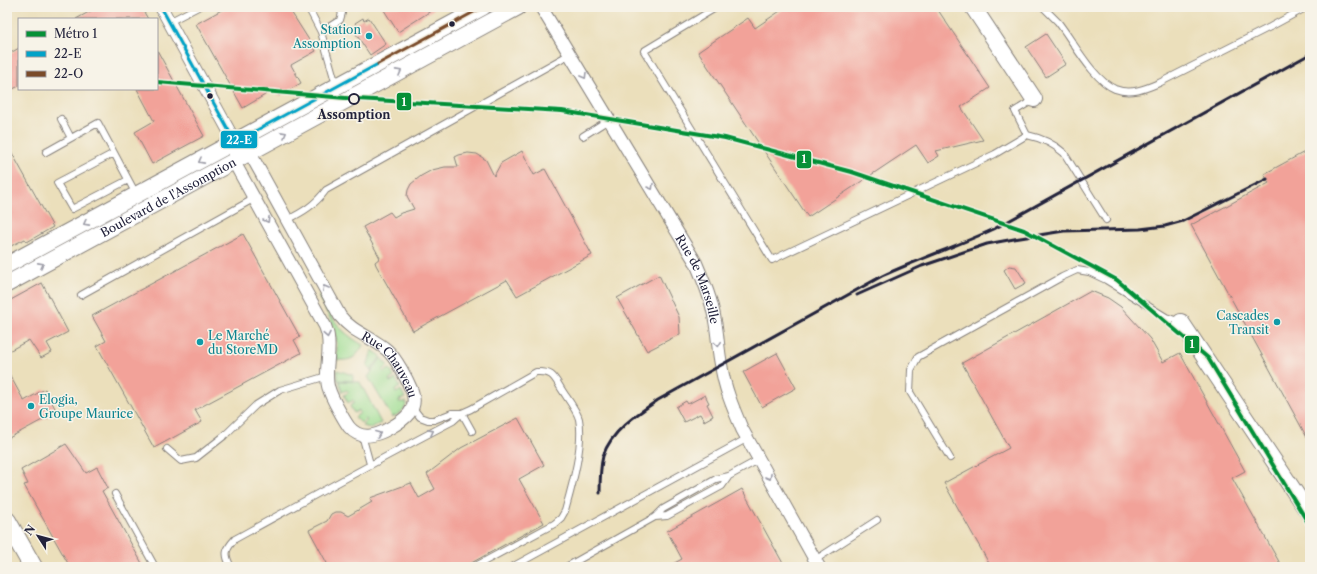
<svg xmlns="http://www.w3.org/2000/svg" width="1317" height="574" viewBox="0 0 1317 574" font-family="'Libre Caslon Text',serif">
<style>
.green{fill:#9fde93;stroke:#608067}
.building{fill:#f2a299}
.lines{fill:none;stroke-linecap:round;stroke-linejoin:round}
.lane-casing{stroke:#86807b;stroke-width:8}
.street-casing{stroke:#86807b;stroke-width:14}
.secondary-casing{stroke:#86807b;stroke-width:18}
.primary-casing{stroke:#86807b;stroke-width:20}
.lane{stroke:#fff;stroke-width:6}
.street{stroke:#fff;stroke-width:12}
.secondary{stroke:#fff;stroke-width:16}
.primary{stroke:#fff;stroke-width:18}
.rail{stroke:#22223b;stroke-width:3}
.bus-1-casing{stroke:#f7f3e8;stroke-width:6}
.bus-2-casing{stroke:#f7f3e8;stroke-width:6}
.bus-1{stroke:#02a2c7;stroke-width:3}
.bus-2{stroke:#7a4b2a;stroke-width:3}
.metro-1-casing{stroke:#f7f3e8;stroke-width:7}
.metro-1{stroke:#069037;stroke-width:4}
.oneway{stroke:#9c9ca7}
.bus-dot{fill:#22223b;stroke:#f7f3e8;stroke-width:1.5}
.culture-dot{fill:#0f9aa8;stroke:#f7f3e8;stroke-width:1.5}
.stop-dot{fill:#f7f3e8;stroke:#22223b;stroke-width:2}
.labels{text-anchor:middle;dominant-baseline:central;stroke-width:3;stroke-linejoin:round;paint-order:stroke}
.culture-label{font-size:12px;fill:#0d838f;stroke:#f7f3e8;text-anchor:end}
.stop-label{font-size:12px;font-weight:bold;fill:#22223b;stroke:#f7f3e8}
.street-label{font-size:12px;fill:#22223b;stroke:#f7f3e8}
.line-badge{stroke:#f7f3e8;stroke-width:1.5}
.badge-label{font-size:11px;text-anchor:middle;font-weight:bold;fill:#fff}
</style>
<rect width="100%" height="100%" fill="#f7f3e8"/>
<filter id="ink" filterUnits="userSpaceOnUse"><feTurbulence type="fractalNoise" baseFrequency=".025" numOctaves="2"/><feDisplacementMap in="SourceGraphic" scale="8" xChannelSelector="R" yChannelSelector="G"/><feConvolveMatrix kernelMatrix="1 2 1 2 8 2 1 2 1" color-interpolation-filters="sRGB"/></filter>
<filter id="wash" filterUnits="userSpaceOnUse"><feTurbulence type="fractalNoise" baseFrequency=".012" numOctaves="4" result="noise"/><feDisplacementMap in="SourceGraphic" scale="16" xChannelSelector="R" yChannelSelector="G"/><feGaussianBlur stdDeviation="0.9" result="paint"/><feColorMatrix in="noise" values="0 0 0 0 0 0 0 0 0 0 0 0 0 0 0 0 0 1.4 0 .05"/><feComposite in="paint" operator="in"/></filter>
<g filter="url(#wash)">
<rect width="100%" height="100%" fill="#ebdfbb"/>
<path class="green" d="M 320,295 C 334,320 337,330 363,345 C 356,358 352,361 337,360 C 338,329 332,322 318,296 Z
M 372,350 L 381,356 L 371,371 L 367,367 Z
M 381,358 L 388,366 L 383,370 L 384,372 L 390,369 L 394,377 L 389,380 L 390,382 L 396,379 L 400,387 L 395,390 L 396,393 L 401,390 L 405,398 L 399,400 L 399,402 L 407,402 C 405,410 400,414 392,417 L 368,377 Z
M 337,370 L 353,375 L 353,381 L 337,380 Z
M 339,381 L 360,382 L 381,423 L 370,428 L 362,426 L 367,420 L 365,419 L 361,423 L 355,417 L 360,413 L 359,410 L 354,413 L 350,406 L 355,402 L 353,400 L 348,403 L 344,395 L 349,392 L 347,390 L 342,392 Z"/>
<g id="blocks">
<path class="building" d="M 98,7 L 141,7 L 148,19 L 76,19 Z
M 227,7 L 288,7 L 316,51 L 291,65 L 301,83 L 279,96 L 275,89 L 243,108 L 196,24 Z
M 382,7 L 437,7 L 398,32 Z
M 786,7 L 936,7 L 990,88 L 961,107 L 983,140 L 936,151 L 939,156 L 928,163 L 916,145 L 808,217 L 698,52 L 748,18 L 755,28 Z
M 363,18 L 364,21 L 369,18 L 386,44 L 370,55 L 352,28 L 357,26 L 355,23 Z
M 1046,34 L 1066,64 L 1046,77 L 1026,47 Z
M 19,48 L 19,86 L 7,92 L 7,55 Z
M 157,50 L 204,136 L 152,164 L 135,132 L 154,121 L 137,89 L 157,89 Z
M 7,144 L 53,227 L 27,242 L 25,239 L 7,248 Z
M 1310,149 L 1310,443 L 1191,225 L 1269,183 L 1264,174 Z
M 522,151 L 534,175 L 545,169 L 592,255 L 517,296 L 507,280 L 413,331 L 376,265 L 375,262 L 380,258 L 363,227 L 390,212 L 394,217 L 401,213 L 414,209 L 407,196 L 408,190 L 411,184 L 421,176 L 432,170 L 445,167 L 458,167 L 455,157 L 459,155 L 468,153 L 477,154 L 486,160 L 494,176 L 501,163 Z
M 243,234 L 300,337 L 294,340 L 301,353 L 195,410 L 202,422 L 154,448 L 97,346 L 106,341 L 92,316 Z
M 1009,266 L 1016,267 L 1026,283 L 1015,289 L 1004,270 Z
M 659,275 L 679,317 L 680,334 L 647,351 L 617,298 Z
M 42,283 L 68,332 L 47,343 L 52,352 L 41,358 L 29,340 L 7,352 L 7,302 Z
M 1091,291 L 1108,298 L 1121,307 L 1150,339 L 1163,362 L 1180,353 L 1245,471 L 1232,478 L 1282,567 L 991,567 L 944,483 L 1009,448 L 962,363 Z
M 777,353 L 796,388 L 762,407 L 743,372 Z
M 7,370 L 24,401 L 45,389 L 57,412 L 7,439 Z
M 705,395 L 709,403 L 707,404 L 713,416 L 704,421 L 700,414 L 684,422 L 676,407 L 686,401 L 688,404 Z
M 518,418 L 544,465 L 519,479 L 544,523 L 464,567 L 329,567 L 309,530 L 327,521 L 331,514 L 335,512 L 341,512 L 348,516 L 372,502 L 370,498 L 411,483 L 419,498 L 435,489 L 427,474 L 461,448 Z
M 66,444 L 86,473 L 97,467 L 108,488 L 102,491 L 144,567 L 70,567 L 24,485 L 28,484 L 21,470 Z
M 742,489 L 785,567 L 667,567 L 682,559 L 667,531 Z"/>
</g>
</g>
<g filter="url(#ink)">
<use href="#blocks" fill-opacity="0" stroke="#86807b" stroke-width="1"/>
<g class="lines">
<g class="lane-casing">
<path id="lane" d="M 308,7 L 321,32 L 334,78 L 338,85
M 717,7 L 644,51 L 772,260 L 995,154 L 1027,135 L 1015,111 L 1033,100
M 1043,7 C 1048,12 1053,17 1058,22 C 1073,41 1093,80 1115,89 C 1131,95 1145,89 1159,83 L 1270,27 L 1307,7
M 169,22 L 198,7
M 321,32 L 340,20 L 342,13 L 338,7
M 61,119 L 71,138
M 1027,135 C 1041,138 1053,143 1064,153 L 1106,220
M 583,136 L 610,119
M 46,152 L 98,123 L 136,194
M 114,153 L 57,183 L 72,209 L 128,180
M 287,220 C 303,212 315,205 326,190 L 570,54
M 81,295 L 255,198
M 413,408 L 420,417 L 428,420 L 434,420 L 452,413 L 462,413 L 471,409 L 536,372 C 553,371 554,377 562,390 C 567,398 577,411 579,419 C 584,445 572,486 565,511 L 561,518 L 554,524 L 474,567
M 462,413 L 472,431
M 362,435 L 370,464
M 167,449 L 181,461 L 196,458 L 224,436 L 256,405 L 280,390 L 327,376
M 950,458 L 910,392 L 911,370 L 918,357 L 1062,277 L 1077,270 L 1089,272 L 1106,280 L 1166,317 L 1181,322
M 115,494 L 155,567
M 655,517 L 667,516 L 722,486 L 729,476
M 815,560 L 877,520
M 231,567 C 224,554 225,550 235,539 C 308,499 380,459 453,421 L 462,413
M 512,567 L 748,438
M 566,567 L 655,517 L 663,509 L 716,479 L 729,476 L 760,459"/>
</g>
<g class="street-casing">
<g id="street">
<path id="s1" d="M 161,7 L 235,142 L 250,153 L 340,316 C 352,332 372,337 387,350 C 396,358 407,379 412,391 C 419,410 404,420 390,428 C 376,436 361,441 349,427 C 344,420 331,397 329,389 C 327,385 327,379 327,374 C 327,362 330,349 328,337 C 328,334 326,329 325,326 L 234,162 L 235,154"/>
<path id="s2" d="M 541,7 L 696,263 C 704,282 712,301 715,321 C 718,336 718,350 721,364 C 724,387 733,408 742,429 L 819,567"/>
</g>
</g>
<g class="secondary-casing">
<g id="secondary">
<path d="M 973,7 L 1034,99"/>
<path d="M 7,265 L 483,7"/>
<path id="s3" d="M 7,284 L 518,7"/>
<path d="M 1181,322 L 1310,515"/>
</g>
</g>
<g class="primary-casing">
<path id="primary" d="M 7,521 L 33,567"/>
</g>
<use href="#lane" class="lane"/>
<use href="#street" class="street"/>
<use href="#secondary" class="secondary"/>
<use href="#primary" class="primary"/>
<path class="rail" d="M 857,295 L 922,266 L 987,244 L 1014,239 L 1064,231 L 1140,229 L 1165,226 L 1183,221 L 1267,179
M 600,493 C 600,481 600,468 603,456 C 611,431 637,414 658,400 L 882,276 C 919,259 957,246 994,229 L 1310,54"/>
<g class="bus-1-casing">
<path id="bus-1" d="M 161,7 L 235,142 L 378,64"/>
</g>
<g class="bus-2-casing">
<path id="bus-2" d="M 378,64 L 483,7"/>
</g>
<use href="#bus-1" class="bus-1"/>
<use href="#bus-2" class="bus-2"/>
<g class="metro-1-casing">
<path id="metro-1" d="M 157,82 L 357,99 L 562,111 L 725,138 L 852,172 L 1024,230 L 1117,280 L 1208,358 L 1310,526"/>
</g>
<use href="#metro-1" class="metro-1"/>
</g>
<defs><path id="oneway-chevron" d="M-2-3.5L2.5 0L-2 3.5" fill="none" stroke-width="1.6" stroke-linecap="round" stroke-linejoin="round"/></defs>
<g class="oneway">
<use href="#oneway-chevron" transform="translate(399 72) rotate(-29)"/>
<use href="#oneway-chevron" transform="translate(584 76) rotate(59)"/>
<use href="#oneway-chevron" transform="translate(284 134) rotate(-29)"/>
<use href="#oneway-chevron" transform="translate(201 161) rotate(152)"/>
<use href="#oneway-chevron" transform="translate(651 187) rotate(59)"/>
<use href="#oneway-chevron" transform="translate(267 220) rotate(61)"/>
<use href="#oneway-chevron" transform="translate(86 223) rotate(152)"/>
<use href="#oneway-chevron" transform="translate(41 265) rotate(-28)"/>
<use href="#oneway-chevron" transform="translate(325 288) rotate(-119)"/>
<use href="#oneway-chevron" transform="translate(327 335) rotate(79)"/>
<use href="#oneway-chevron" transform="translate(718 344) rotate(83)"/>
<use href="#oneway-chevron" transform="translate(431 432) rotate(-27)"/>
<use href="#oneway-chevron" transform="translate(378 434) rotate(-22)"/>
<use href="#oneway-chevron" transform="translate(769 477) rotate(61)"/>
</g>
</g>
<g class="bus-dot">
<circle cx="452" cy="24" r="3.5"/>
<circle cx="210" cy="96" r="3.5"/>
</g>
<g class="culture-dot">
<circle cx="369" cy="36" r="4"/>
<circle cx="1277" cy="322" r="4"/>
<circle cx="200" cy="342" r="4"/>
<circle cx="31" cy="406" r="4"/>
</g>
<circle class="stop-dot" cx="354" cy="99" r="5"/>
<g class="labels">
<g class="culture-label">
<text x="361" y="29">Station<tspan x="361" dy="14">Assomption</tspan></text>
<text x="1269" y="315">Cascades<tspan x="1269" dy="14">Transit</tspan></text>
<text x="208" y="335" text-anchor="start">Le Marché<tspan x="208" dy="14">du StoreMD</tspan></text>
<text x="39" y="399" text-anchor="start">Elogia,<tspan x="39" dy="14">Groupe Maurice</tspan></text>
</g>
<g class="stop-label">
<text x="354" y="114">Assomption</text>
</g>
<g class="street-label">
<text stroke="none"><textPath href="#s3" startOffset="183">Boulevard de l'Assomption</textPath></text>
<text stroke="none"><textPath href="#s2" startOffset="315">Rue de Marseille</textPath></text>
<text stroke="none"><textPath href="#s1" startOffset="430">Rue Chauveau</textPath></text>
</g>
</g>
<g class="line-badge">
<rect x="396" y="92" width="16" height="19" rx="4" fill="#069037"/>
<rect x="220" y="130" width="38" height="19" rx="4" fill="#02a2c7"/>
<rect x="796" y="150" width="16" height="19" rx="4" fill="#069037"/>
<rect x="1184" y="335" width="16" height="19" rx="4" fill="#069037"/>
</g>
<g class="badge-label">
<text x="404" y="106">1</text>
<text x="239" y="144">22-E</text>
<text x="804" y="163">1</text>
<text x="1192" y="348">1</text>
</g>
<rect width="1317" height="574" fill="none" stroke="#f7f3e8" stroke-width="24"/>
<rect x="18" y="18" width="140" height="72" fill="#f7f3e8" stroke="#a29fa3"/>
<rect x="26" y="31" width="20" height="6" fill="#069037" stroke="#a29fa3"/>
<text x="54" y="38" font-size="12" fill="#22223b">Métro 1</text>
<rect x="26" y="51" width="20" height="6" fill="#02a2c7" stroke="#a29fa3"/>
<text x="54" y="58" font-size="12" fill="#22223b">22-E</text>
<rect x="26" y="71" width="20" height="6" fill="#7a4b2a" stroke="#a29fa3"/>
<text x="54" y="78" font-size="12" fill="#22223b">22-O</text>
<g transform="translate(38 536) rotate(306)" stroke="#f7f3e8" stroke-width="3" paint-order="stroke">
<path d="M0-3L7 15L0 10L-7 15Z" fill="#22223b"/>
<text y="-6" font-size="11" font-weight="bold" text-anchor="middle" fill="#22223b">N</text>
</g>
</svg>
